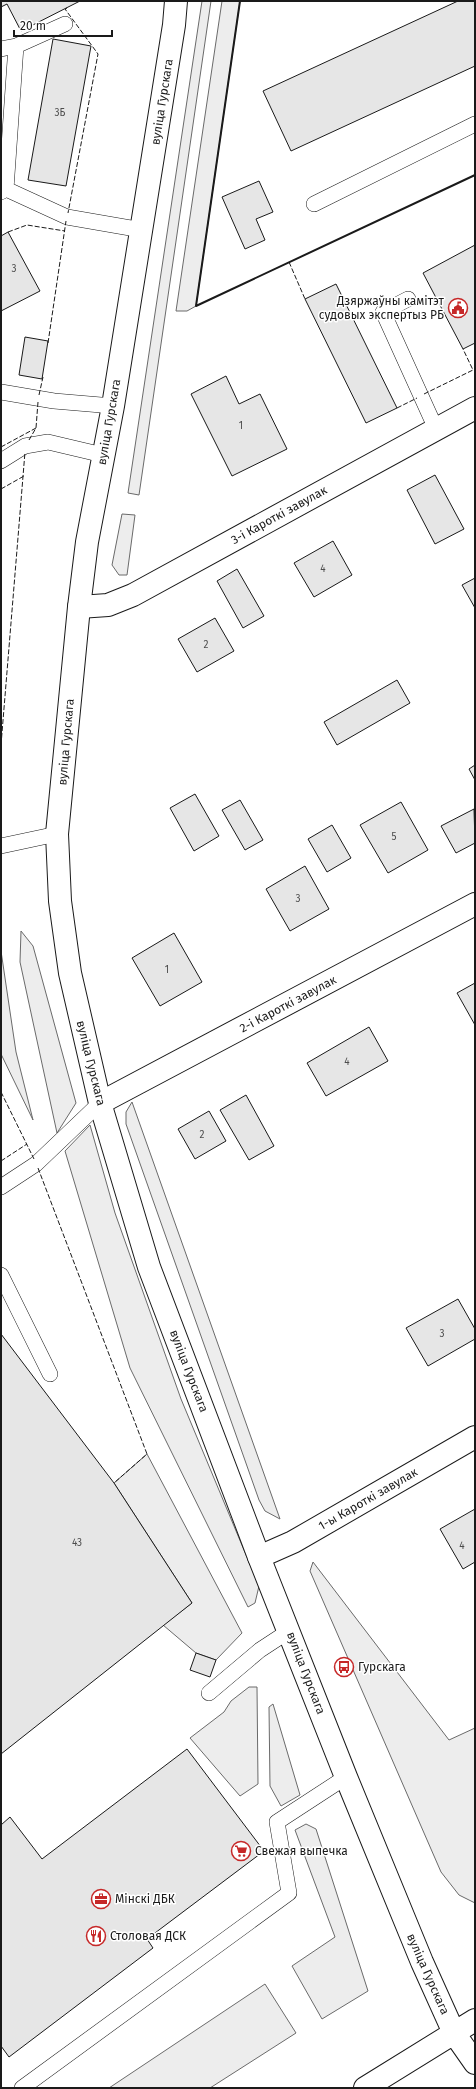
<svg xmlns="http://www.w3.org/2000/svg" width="476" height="2089" viewBox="0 0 476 2089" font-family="'Fira Sans',sans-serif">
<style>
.green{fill:#ededed;stroke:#6a6a6a}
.building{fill:#e6e6e6;stroke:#1a1a1a}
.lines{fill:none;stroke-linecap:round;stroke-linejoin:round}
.service-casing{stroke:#1a1a1a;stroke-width:16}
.minor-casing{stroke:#1a1a1a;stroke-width:24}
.secondary-casing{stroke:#1a1a1a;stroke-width:24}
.service{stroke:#fff;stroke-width:15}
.minor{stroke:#fff;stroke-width:22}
.secondary{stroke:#fff;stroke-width:22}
.fence{stroke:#1a1a1a;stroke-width:1;stroke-dasharray:5 2;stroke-linecap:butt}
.wall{stroke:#1a1a1a;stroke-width:2}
.labels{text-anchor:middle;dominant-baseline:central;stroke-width:3;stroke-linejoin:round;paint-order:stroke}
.number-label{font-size:10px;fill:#4d4d4d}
.street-label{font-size:12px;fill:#1a1a1a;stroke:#fff}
.poi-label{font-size:12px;fill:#1a1a1a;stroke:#fff;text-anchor:start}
</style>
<rect width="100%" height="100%" fill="#fff"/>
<path class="green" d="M 202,1 L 211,1 L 139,495 L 128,493 Z
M 222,1 L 240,1 L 196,306 L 187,311 L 176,311 Z
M 122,514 L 135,515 L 127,575 L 119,575 L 112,565 Z
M 21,931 L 33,946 L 76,1103 L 57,1133 L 20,962 Z
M 1,951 L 16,1052 L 33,1120 L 1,1054 Z
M 132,1102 L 280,1519 L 265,1511 L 259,1500 L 126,1124 L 126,1112 Z
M 90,1125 L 115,1213 L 181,1399 L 259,1586 L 255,1603 L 248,1607 L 130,1368 L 65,1151 Z
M 147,1454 L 242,1633 L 216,1660 L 196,1653 L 163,1625 L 192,1603 L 114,1483 Z
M 313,1562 L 449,1740 L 475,1728 L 475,1903 L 459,1895 L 441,1872 L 310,1571 Z
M 249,1687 L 257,1687 L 258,1784 L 240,1796 L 190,1738 L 224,1712 L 231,1701 Z
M 273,1704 L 300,1795 L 281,1806 L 270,1786 L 269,1707 Z
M 306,1824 L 316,1829 L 368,1991 L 322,2019 L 292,1966 L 335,1937 L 295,1830 Z
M 265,1984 L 296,2033 L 210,2088 L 109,2088 Z"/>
<path class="building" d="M 1,1 L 80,1 L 21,31 L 7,4 L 1,7 Z
M 458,1 L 475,1 L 475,66 L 291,151 L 263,91 Z
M 53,39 L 91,46 L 66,186 L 28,180 Z
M 259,181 L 273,212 L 256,219 L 265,240 L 245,249 L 222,197 Z
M 8,232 L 40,291 L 1,311 L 1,236 Z
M 475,245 L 475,343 L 463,349 L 423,273 Z
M 336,284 L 397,408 L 366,423 L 305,299 Z
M 25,337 L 48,341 L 42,379 L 19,375 Z
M 226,376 L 239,404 L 260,394 L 287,449 L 232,476 L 191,394 Z
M 435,475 L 464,529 L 435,544 L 407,490 Z
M 333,541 L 352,575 L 314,597 L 294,563 Z
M 237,569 L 264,616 L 243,628 L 217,581 Z
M 475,578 L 475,608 L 462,585 Z
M 215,618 L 234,651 L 197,672 L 178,639 Z
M 397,680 L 410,703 L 337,745 L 324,722 Z
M 475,765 L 475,780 L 469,769 Z
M 195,794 L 219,836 L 194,851 L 170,808 Z
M 240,800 L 263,840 L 245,850 L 222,810 Z
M 401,802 L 428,850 L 388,873 L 360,825 Z
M 474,809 L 475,843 L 456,853 L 441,826 Z
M 332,825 L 351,858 L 327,872 L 308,839 Z
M 305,866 L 329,909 L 290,931 L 266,889 Z
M 174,933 L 202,982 L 160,1006 L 132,958 Z
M 475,983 L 475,1025 L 457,993 Z
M 369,1027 L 388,1061 L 326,1096 L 307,1063 Z
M 246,1095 L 274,1146 L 249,1160 L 220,1110 Z
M 209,1111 L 226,1141 L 195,1159 L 178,1129 Z
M 458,1299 L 475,1329 L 475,1339 L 428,1366 L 406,1328 Z
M 1,1334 L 114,1483 L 192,1603 L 1,1754 Z
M 475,1509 L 475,1562 L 463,1569 L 440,1529 Z
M 196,1653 L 216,1660 L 210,1677 L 190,1670 Z
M 187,1749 L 264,1851 L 147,1939 L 153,1948 L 9,2057 L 1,2046 L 1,1825 L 10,1817 L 42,1859 Z"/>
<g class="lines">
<g class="service-casing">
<path id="service" d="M 16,46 L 65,24
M 1,49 L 16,46 L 6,189
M 1,192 L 6,189 L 67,217 L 142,230
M 314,204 L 475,124
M 408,299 L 383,312 L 436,429
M 1,392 L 54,401 L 113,406
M 1,461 L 25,446 L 48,442 L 103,455
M 1,846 L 57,834
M 1,1187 L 36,1164 L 100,1103
M 1,1275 L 50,1374
M 209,1693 L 260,1650 L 289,1631
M 22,2088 L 289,1893 L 277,1822 L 346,1777"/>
</g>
<g class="minor-casing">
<path id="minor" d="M 79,607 L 108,605 L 133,595 L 475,408
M 100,1103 L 475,904
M 259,1557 L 293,1542 L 475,1437"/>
</g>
<g class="secondary-casing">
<path id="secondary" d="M 176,1 L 174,25 L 113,406 L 87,542 L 79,607 L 57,834 L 60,901 L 70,973 L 100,1103 L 149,1267 L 259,1557 L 346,1777 L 422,1962 L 454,2033 L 475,2063
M 365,2088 L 475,2020"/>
</g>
<use href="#service" class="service"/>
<use href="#minor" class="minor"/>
<use href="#secondary" class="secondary"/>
<path class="fence" d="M 67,8 L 65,9 L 98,54 L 68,213
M 8,232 L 27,225 L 65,231
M 289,262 L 305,299
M 48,343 L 66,221
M 424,394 L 473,370 L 463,349
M 39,395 L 43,377
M 397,408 L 417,398
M 29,440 L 36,428 L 38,402
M 1,447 L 36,428
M 1,489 L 24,476
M 1,745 L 25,452
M 1,1092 L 34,1159
M 1,1161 L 27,1144
M 38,1168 L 147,1454 L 114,1483"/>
<path class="wall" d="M 240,1 L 196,306 L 475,175"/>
</g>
<defs>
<g id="civic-ring" transform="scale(1)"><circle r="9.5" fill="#fff" stroke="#c62828" stroke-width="1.5"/><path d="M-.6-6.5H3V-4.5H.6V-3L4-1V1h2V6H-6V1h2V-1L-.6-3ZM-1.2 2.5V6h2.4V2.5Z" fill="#c62828"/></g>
<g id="bus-ring" transform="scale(1)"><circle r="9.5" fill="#fff" stroke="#c62828" stroke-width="1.5"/><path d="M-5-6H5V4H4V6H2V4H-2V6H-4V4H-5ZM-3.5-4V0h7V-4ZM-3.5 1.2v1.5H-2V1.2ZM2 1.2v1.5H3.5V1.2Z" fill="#c62828"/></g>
<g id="supermarket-ring" transform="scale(1)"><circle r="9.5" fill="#fff" stroke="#c62828" stroke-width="1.5"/><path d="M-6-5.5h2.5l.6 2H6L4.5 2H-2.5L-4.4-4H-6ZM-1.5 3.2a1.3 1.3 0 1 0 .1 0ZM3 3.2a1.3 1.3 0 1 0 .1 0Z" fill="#c62828"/></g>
<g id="office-ring" transform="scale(1)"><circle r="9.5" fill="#fff" stroke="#c62828" stroke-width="1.5"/><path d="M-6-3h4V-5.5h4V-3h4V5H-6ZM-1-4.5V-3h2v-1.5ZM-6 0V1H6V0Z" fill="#c62828"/></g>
<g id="restaurant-ring" transform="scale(1)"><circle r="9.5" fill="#fff" stroke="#c62828" stroke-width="1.5"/><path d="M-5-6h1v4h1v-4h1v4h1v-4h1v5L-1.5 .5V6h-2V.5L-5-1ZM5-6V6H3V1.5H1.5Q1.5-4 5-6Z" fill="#c62828"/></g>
</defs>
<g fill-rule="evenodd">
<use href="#civic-ring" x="458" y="308"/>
<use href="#bus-ring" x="344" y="1667"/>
<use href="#supermarket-ring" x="241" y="1851"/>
<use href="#office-ring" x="101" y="1899"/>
<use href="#restaurant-ring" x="96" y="1936"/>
</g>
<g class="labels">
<g class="number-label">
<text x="60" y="113">3Б</text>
<text x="14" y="269">3</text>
<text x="241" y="426">1</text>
<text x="323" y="569">4</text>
<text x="206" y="645">2</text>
<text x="394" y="837">5</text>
<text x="298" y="899">3</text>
<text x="167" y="970">1</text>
<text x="347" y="1062">4</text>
<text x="202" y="1135">2</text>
<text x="442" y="1334">3</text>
<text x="77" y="1543">43</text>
<text x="462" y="1546">4</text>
</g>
<g class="street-label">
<text transform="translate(162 102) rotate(-81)">вуліца Гурскага</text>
<text transform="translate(109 422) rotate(-80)">вуліца Гурскага</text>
<text transform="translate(279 515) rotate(-29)">3-і Кароткі завулак</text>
<text transform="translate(66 742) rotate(-85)">вуліца Гурскага</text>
<text transform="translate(288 1004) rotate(-28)">2-і Кароткі завулак</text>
<text transform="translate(91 1063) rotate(76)">вуліца Гурскага</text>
<text transform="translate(189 1371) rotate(69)">вуліца Гурскага</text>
<text transform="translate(368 1499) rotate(-30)">1-ы Кароткі завулак</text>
<text transform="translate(306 1673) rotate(69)">вуліца Гурскага</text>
<text transform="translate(428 1974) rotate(66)">вуліца Гурскага</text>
</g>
<g class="poi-label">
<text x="444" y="301" text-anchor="end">Дзяржаўны камітэт<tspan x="444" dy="14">судовых экспертыз РБ</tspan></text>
<text x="358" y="1667">Гурскага</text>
<text x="255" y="1851">Свежая выпечка</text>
<text x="115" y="1899">Мінскі ДБК</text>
<text x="110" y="1936">Столовая ДСК</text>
</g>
</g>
<rect width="476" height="2089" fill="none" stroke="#1a1a1a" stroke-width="4"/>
<path d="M14 30v6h98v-6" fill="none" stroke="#1a1a1a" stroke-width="2"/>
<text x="20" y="30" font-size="12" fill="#1a1a1a" stroke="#ffffff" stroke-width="3" paint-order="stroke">20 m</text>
</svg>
